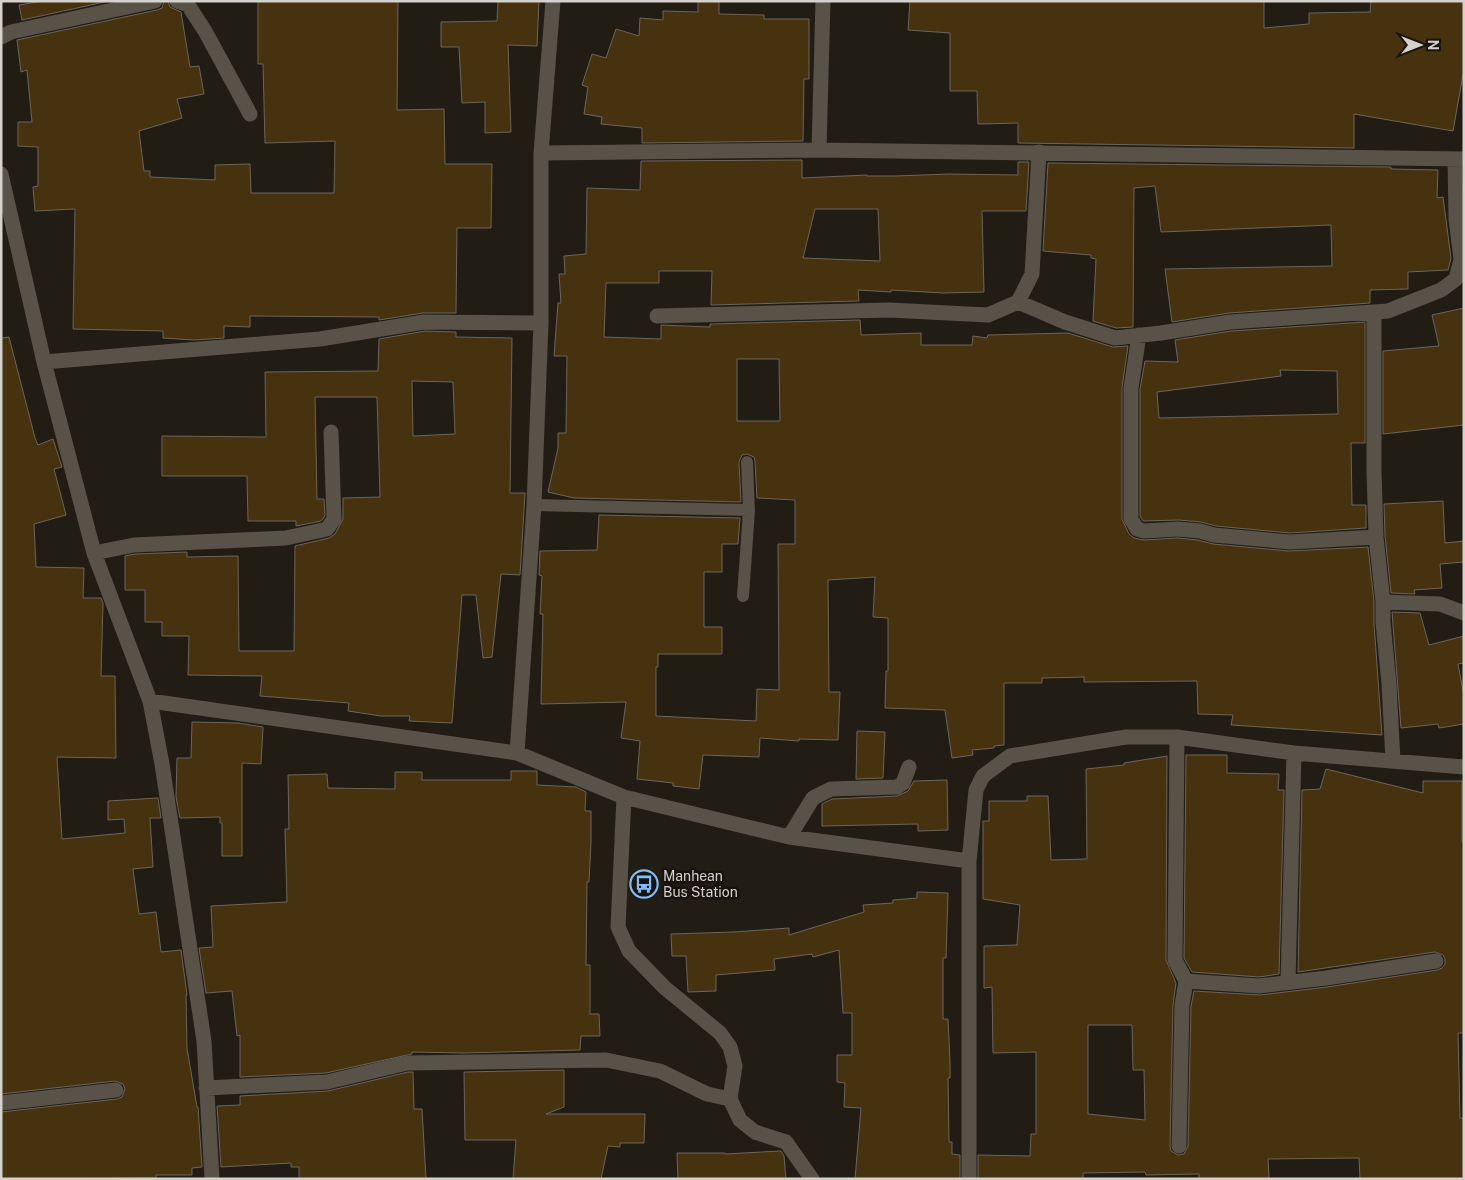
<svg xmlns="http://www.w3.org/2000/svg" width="1465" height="1180" viewBox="0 0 1465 1180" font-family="'Public Sans',sans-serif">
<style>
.building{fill:#47320f;stroke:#6c655c;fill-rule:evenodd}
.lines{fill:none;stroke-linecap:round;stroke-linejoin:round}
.lane{stroke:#585249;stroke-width:12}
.street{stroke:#585249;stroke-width:15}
.labels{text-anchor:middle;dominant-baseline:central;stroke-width:5;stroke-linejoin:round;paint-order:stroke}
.poi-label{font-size:14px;fill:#d5d1cc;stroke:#18130c;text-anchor:start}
</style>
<rect width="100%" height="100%" fill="#211c14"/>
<path class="building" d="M 43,1 L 109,1 L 22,20 L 19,5 Z
M 164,1 L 168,1 L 170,7 L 181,12 L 190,67 L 199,66 L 204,94 L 177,99 L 182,118 L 139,131 L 144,171 L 150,171 L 150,177 L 215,180 L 215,165 L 250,164 L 251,193 L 334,193 L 335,141 L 265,143 L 263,64 L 258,64 L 258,1 L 398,1 L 397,110 L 444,109 L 445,164 L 492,164 L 491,228 L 457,228 L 456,313 L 423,313 L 379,320 L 379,317 L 250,316 L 250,327 L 224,326 L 224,338 L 194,340 L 163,338 L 163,331 L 73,329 L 75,209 L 35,211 L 33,187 L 38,186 L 38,147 L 18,146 L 18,122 L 32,122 L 27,70 L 21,72 L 17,40 L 157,10 L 162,8 Z
M 498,1 L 539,1 L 537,46 L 508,45 L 511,132 L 485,133 L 485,102 L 462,103 L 459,47 L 441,47 L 441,22 L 497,21 Z
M 698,1 L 719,1 L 719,14 L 764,15 L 764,19 L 809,19 L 809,79 L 804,79 L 803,141 L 642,143 L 642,128 L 601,124 L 602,117 L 584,114 L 588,87 L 582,85 L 592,54 L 606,58 L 616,29 L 639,36 L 640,18 L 663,20 L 663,11 L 698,12 Z
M 910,1 L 1264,1 L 1264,28 L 1309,24 L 1309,13 L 1370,12 L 1371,1 L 1464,1 L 1464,69 L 1453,131 L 1354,114 L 1354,148 L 1018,143 L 1018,123 L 978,124 L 977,91 L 950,91 L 950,33 L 908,30 Z
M 802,160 L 802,178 L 867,175 L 867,176 L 895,176 L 949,174 L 1018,175 L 1018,162 L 1029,162 L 1026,211 L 982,211 L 984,292 L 943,293 L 891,290 L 891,292 L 858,290 L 859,301 L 711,305 L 712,271 L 659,271 L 659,283 L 606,283 L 604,337 L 661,339 L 661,325 L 710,327 L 710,324 L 860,320 L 861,335 L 921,333 L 921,345 L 972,345 L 973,336 L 987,338 L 988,335 L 1068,333 L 1113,347 L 1128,346 L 1122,388 L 1122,519 L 1129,534 L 1134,538 L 1144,540 L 1178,538 L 1198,540 L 1213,544 L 1289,551 L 1368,547 L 1374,602 L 1374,623 L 1382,735 L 1231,725 L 1233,715 L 1198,714 L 1197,681 L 1084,682 L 1084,677 L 1042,678 L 1042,683 L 1004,683 L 1004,745 L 994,746 L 994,748 L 972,750 L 973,755 L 952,758 L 945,710 L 885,708 L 886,671 L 888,671 L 888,618 L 873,617 L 875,577 L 828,580 L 829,692 L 840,692 L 838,740 L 799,739 L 799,741 L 760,738 L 759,757 L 703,755 L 699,789 L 673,786 L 673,783 L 637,779 L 640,741 L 621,738 L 626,702 L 541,704 L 543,614 L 540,614 L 542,576 L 539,575 L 540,551 L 597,550 L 599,515 L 740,518 L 738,544 L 722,544 L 722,572 L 704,572 L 704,627 L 722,627 L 722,654 L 658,654 L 658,667 L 656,667 L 656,716 L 756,721 L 757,689 L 779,690 L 778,544 L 795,544 L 795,500 L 757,498 L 755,461 L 754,457 L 747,454 L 742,455 L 739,462 L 741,502 L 574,498 L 548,492 L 558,448 L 558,433 L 566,433 L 567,356 L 554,356 L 558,303 L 561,303 L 559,274 L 565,274 L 564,256 L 586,254 L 587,188 L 640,190 L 641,161 ZM 815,209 L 878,209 L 880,261 L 803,258 ZM 737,359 L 779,359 L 780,421 L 737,421 Z
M 1048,163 L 1391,167 L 1391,169 L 1438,170 L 1437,198 L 1443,197 L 1451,258 L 1448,270 L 1408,272 L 1408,289 L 1370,290 L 1370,303 L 1229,313 L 1172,322 L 1165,269 L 1332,266 L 1331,225 L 1161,232 L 1155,186 L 1134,188 L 1133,327 L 1116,328 L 1093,321 L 1096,259 L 1091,258 L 1091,255 L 1043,251 Z
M 1464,308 L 1464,425 L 1383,434 L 1383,351 L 1439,346 L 1432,315 Z
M 1365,322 L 1365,443 L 1351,443 L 1352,505 L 1366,505 L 1366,528 L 1290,533 L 1216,526 L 1201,522 L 1179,520 L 1143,521 L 1140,516 L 1140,389 L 1145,361 L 1178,362 L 1175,340 L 1231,331 ZM 1280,370 L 1337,371 L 1338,414 L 1159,418 L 1157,392 L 1281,376 Z
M 425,331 L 456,332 L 456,337 L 512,338 L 510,493 L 525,493 L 520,575 L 501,574 L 492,657 L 483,658 L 476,595 L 462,595 L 452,723 L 409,721 L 410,716 L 381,716 L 348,711 L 349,703 L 260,696 L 262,676 L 188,675 L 189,636 L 162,636 L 162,622 L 145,622 L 145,590 L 125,590 L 125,556 L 135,554 L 187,552 L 187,557 L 238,556 L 239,651 L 294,651 L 295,546 L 329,538 L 335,534 L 343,519 L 343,498 L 380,497 L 377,397 L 315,397 L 317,499 L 324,499 L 325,516 L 321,521 L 296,526 L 296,521 L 248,521 L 247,476 L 162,476 L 162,436 L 266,437 L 265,372 L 378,371 L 379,339 ZM 412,381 L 453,382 L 455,434 L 413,436 Z
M 9,337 L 35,438 L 38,445 L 53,439 L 62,467 L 54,469 L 66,515 L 34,524 L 36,567 L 84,568 L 83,598 L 101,598 L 103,603 L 101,676 L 115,676 L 116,758 L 57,757 L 62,839 L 125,833 L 124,819 L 108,820 L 108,801 L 158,798 L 161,818 L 150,818 L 153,867 L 133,869 L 139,914 L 156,912 L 161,952 L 181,950 L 187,995 L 186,995 L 187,1048 L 197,1107 L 198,1107 L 202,1167 L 192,1168 L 192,1175 L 156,1175 L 156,1178 L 1,1179 L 1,1112 L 117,1099 L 122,1097 L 125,1089 L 123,1084 L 115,1081 L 1,1094 L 1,338 Z
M 1443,501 L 1445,543 L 1464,541 L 1464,562 L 1440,564 L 1442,588 L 1414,590 L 1415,594 L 1391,593 L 1385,536 L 1384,504 Z
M 1392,612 L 1420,613 L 1429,645 L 1464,636 L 1464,663 L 1458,664 L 1464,696 L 1464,724 L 1439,728 L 1438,724 L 1401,728 Z
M 192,722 L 238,723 L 263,727 L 261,764 L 242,763 L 242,856 L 222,856 L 222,823 L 220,823 L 220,817 L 180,818 L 176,797 L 177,758 L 191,758 Z
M 857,731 L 885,732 L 883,778 L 856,779 Z
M 1186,755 L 1227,755 L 1227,773 L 1279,774 L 1278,790 L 1284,790 L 1279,974 L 1259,977 L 1192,972 L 1184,958 Z
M 1167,756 L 1166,960 L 1176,983 L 1173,1005 L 1170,1146 L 1171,1151 L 1178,1155 L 1184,1154 L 1188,1146 L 1191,1006 L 1194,991 L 1260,995 L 1327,987 L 1437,970 L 1442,968 L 1445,964 L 1445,959 L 1443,955 L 1435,952 L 1298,972 L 1302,790 L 1320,789 L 1326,769 L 1423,793 L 1423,781 L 1462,781 L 1462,842 L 1464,842 L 1464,1033 L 1458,1033 L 1460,1118 L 1464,1118 L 1464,1179 L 1360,1179 L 1359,1158 L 1268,1159 L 1269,1179 L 1199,1179 L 1199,1174 L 1146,1175 L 1145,1172 L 1083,1173 L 1083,1179 L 978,1179 L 978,1155 L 1030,1156 L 1031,1134 L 1036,1134 L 1036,1052 L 993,1053 L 992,987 L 984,988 L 984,946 L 1017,945 L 1020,905 L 983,899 L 983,821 L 989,821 L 989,801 L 1027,801 L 1027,796 L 1048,796 L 1051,860 L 1087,859 L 1086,769 L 1124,765 L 1124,763 ZM 1088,1025 L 1132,1025 L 1133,1070 L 1144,1070 L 1145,1120 L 1088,1114 Z
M 511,771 L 537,771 L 537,785 L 576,787 L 586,792 L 585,811 L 591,811 L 591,842 L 589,882 L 587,882 L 586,965 L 590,965 L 590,1014 L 599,1014 L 600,1036 L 581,1036 L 580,1050 L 464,1053 L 412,1052 L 412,1054 L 326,1073 L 240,1077 L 240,1035 L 237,1036 L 232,991 L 206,993 L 199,948 L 213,947 L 211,906 L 287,902 L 285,829 L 289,829 L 288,775 L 327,774 L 328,788 L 395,789 L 395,772 L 422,772 L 422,780 L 511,780 Z
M 947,780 L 948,830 L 918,831 L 918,824 L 822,826 L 822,804 L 832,799 L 897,796 L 908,791 L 914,781 Z
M 917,892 L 948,893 L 946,958 L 943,958 L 943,1019 L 948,1019 L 950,1061 L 950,1078 L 948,1078 L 949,1142 L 952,1142 L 952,1154 L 960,1155 L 960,1179 L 855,1179 L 861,1108 L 844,1107 L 845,1083 L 837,1082 L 837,1055 L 852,1055 L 852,1013 L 843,1013 L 839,950 L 813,957 L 812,954 L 774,959 L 775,970 L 716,975 L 716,991 L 688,992 L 686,956 L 672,956 L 671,934 L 734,932 L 789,928 L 789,935 L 864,912 L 863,905 L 893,903 L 893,900 L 917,898 Z
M 564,1070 L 564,1107 L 546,1114 L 645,1114 L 644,1143 L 620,1143 L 620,1147 L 608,1146 L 601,1179 L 513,1179 L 516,1140 L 465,1140 L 464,1072 Z
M 408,1072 L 413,1072 L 414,1109 L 422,1109 L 426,1179 L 299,1179 L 299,1167 L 291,1167 L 291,1163 L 221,1167 L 217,1106 L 240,1105 L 240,1096 L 328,1091 Z
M 781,1151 L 784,1156 L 786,1179 L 678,1179 L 677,1153 L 725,1153 L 725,1154 Z"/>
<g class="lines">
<path class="lane" d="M 534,505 L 749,510
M 743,596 L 749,510 L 747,462"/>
<path class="street" d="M 177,1 L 188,5 L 205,31 L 250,114
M 1,37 L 11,32 L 155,1
M 819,150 L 823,1
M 541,153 L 553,1
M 1,174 L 44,362 L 94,553 L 150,701 L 162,764 L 204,1041 L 212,1179
M 1018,302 L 1065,322 L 1115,338 L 1161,333 L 1230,322 L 1388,311 L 1441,290 L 1456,279 L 1461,259 L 1456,219 L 1455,159
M 1374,312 L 1374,470 L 1376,537 L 1383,602 L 1383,622 L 1389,684 L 1393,761
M 657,316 L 889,310 L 988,315 L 1018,302 L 1032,274 L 1039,152
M 1139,335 L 1131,388 L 1131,519 L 1137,529 L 1144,531 L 1178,529 L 1200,531 L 1214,535 L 1290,542 L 1376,537
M 44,362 L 320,339 L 424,322 L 541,323
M 94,553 L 134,545 L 286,538 L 327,529 L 334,519 L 331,432
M 1383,602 L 1440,604 L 1464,613
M 150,701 L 517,753 L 534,505 L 541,323 L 541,153 L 819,150 L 1464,159
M 1177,737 L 1175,960 L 1186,981 L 1259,986 L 1326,978 L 1436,961
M 517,753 L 624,797 L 789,837 L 969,861
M 624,797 L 618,927 L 629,951 L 665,988 L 720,1033 L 730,1047 L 735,1066 L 730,1099 L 740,1120 L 755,1132 L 786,1142 L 812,1179
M 789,837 L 813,798 L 831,789 L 897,787 L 903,783 L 909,767
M 1288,982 L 1294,753
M 206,1088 L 327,1082 L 407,1063 L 606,1060 L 660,1071 L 707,1094 L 730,1099
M 1,1103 L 116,1090
M 1179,1146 L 1182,1005 L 1186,981
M 969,1179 L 969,861 L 976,790 L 983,776 L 1010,756 L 1126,737 L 1177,737 L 1294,753 L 1464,767"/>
</g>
<defs>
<g id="bus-ring" transform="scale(1.4375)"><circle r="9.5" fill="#18130c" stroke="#83bcfb" stroke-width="1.5"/><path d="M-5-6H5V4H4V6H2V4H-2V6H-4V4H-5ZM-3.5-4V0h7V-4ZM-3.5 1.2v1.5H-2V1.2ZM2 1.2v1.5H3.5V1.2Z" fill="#83bcfb"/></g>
</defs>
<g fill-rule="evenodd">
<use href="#bus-ring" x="644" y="884"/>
</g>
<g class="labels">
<g class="poi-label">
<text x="663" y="876">Manhean<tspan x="663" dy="16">Bus Station</tspan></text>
</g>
</g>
<rect width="1465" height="1180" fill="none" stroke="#d5d1cc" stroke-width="5"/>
<g transform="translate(1420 45) rotate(90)" stroke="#18130c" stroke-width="4" paint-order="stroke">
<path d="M0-4L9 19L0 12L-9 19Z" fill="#d5d1cc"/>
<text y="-8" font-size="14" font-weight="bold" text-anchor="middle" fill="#d5d1cc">N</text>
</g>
</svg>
